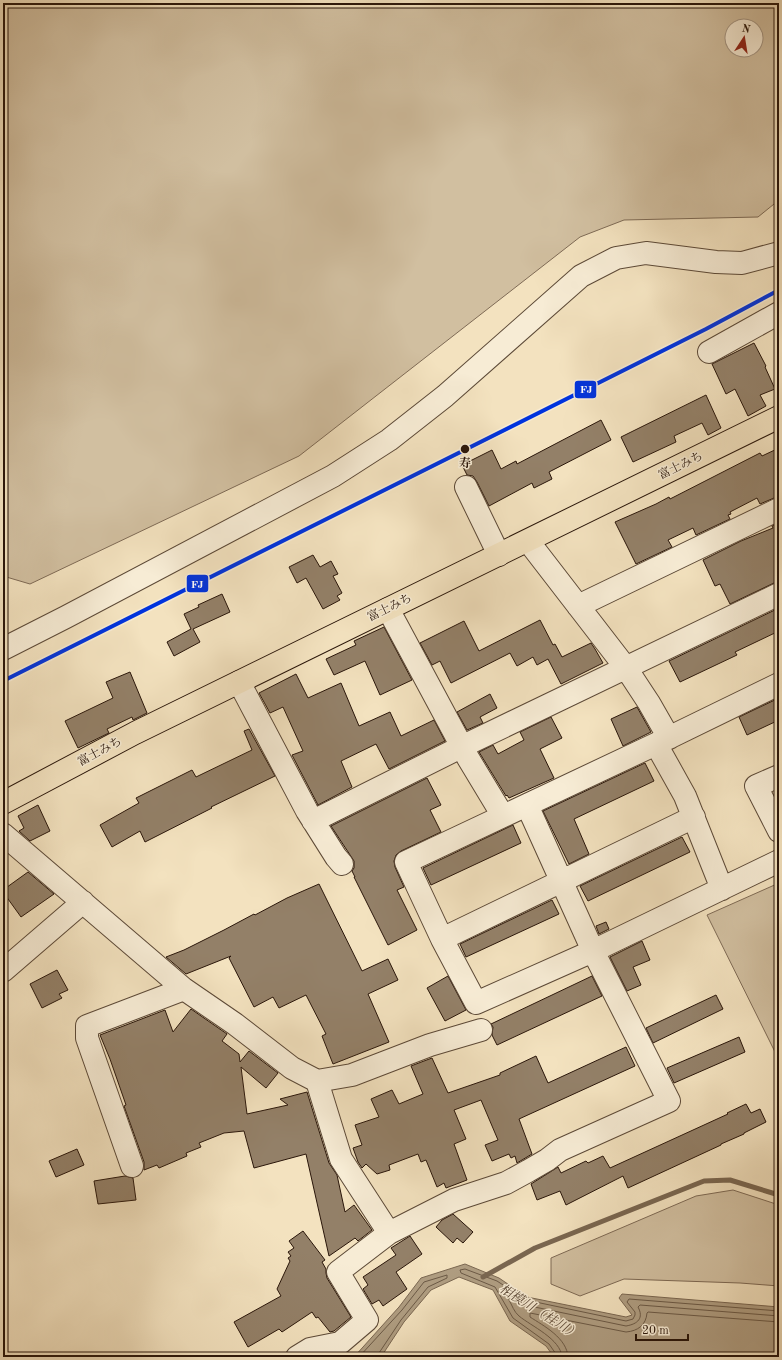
<svg xmlns="http://www.w3.org/2000/svg" width="782" height="1360" viewBox="0 0 782 1360" font-family="'Old Standard TT','Noto Serif JP',serif">
<style>
.green{fill:#d1bfa0;stroke:#7e6a55;fill-rule:evenodd}
.water{fill:#af9d81;stroke:#7a6751}
.lines{fill:none;stroke-linecap:round;stroke-linejoin:round}
.shore{stroke:#6c5a46;stroke-width:1}
.stream{stroke:#7a6751;stroke-width:5}
.building{fill:#938068;stroke:#2a160a}
.minor-casing{stroke:#5c4937;stroke-width:24}
.highway-casing{stroke:#2a160a;stroke-width:24}
.minor{stroke:#f7ecd5;stroke-width:22}
.highway{stroke:#f3e2bf;stroke-width:22}
.rail-1-casing{stroke:#f7ecd5;stroke-width:7}
.rail-1{stroke:#03d;stroke-width:4}
.stop-dot{fill:#2a160a;stroke:#f7ecd5;stroke-width:1.5}
.labels{text-anchor:middle;dominant-baseline:central;stroke-width:3;stroke-linejoin:round;paint-order:stroke}
.stop-label{font-size:12px;font-weight:bold;fill:#2a160a;stroke:#f7ecd5}
.street-label{font-size:12px;fill:#2a160a;stroke:#f7ecd5}
.water-label{font-size:13px;font-style:italic;fill:#5f4c3a;stroke:#f7ecd5}
.line-badge{stroke:#f7ecd5;stroke-width:1.5}
.badge-label{font-size:11px;text-anchor:middle;font-weight:bold;fill:#fff}
</style>
<rect width="100%" height="100%" fill="#f3e2bf"/>
<filter id="stains"><feTurbulence type="fractalNoise" baseFrequency=".005" numOctaves="4"/><feColorMatrix values="0 0 0 0 .2 0 0 0 0 .09 0 0 0 0 .02 0 0 0 .5 -.17"/></filter>
<radialGradient id="worn" r=".72"><stop offset=".6" stop-color="#630" stop-opacity="0"/><stop offset="1" stop-color="#630" stop-opacity=".3"/></radialGradient>
<path class="green" d="M 3,3 L 779,3 L 779,200 L 758,217 L 624,220 L 580,237 L 299,456 L 30,584 L 3,576 ZM 732,26 L 756,26 L 756,50 L 732,50 Z
M 779,883 L 779,1060 L 707,915 Z
M 733,1190 L 779,1205 L 779,1286 L 740,1283 L 624,1279 L 580,1296 L 551,1284 L 551,1258 L 696,1196 Z"/>
<path class="water" d="M 465,1264 L 499,1278 L 527,1297 L 626,1317 L 632,1315 L 619,1298 L 622,1294 L 779,1307 L 779,1357 L 554,1357 L 546,1346 L 510,1321 L 493,1290 L 459,1277 L 431,1290 L 404,1322 L 381,1357 L 354,1357 L 399,1307 L 421,1278 Z"/>
<g class="lines">
<path class="shore" d="M 359,1357 L 402,1310 L 424,1282 L 447,1275 L 447,1278 L 428,1287 L 401,1320 L 379,1353 L 378,1357
M 557,1357 L 556,1354 L 549,1344 L 513,1318 L 495,1287 L 461,1273 L 460,1270 L 465,1269 L 497,1281 L 526,1300 L 626,1321 L 633,1319 L 635,1315 L 635,1312 L 627,1302 L 629,1299 L 779,1311
M 562,1357 C 561,1339 531,1326 519,1316 C 514,1312 512,1305 509,1300 L 509,1297 L 512,1297 L 525,1305 L 626,1326 C 638,1324 644,1318 638,1307 L 640,1305 L 779,1316
M 568,1357 C 567,1338 544,1326 530,1317 L 530,1313 L 626,1332 C 638,1331 646,1325 647,1313 L 648,1312 L 779,1322"/>
<path class="stream" d="M 483,1277 L 535,1248 L 704,1181 L 730,1180 L 779,1195"/>
</g>
<path class="building" d="M 754,343 L 766,366 L 765,367 L 775,389 L 760,395 L 766,406 L 748,416 L 735,389 L 726,394 L 712,364 Z
M 706,395 L 721,428 L 708,435 L 702,423 L 674,436 L 676,442 L 633,462 L 621,437 Z
M 601,420 L 611,440 L 549,472 L 552,479 L 534,488 L 532,483 L 489,506 L 477,482 L 473,476 L 467,475 L 462,465 L 492,450 L 501,469 L 516,461 L 517,464 Z
M 779,448 L 779,497 L 774,498 L 760,504 L 757,498 L 730,512 L 731,514 L 728,515 L 730,519 L 696,535 L 693,528 L 668,540 L 672,547 L 636,564 L 615,522 L 656,504 L 669,497 L 670,499 L 760,453 L 762,456 Z
M 779,523 L 779,582 L 774,583 L 730,604 L 720,584 L 715,586 L 703,560 L 741,541 L 773,528 L 772,526 Z
M 313,555 L 320,567 L 331,561 L 338,574 L 333,576 L 342,593 L 337,596 L 340,600 L 323,609 L 306,578 L 297,583 L 289,567 Z
M 222,594 L 230,612 L 193,629 L 200,642 L 174,656 L 167,642 L 191,629 L 184,614 L 199,607 L 198,605 Z
M 779,608 L 779,631 L 735,652 L 737,655 L 680,682 L 669,661 Z
M 540,620 L 553,645 L 555,644 L 562,657 L 591,643 L 595,649 L 603,663 L 561,684 L 548,659 L 537,665 L 533,657 L 517,666 L 510,653 L 451,683 L 440,661 L 432,665 L 420,643 L 464,621 L 479,651 Z
M 384,627 L 412,680 L 380,695 L 365,661 L 334,675 L 326,659 L 356,645 L 354,641 Z
M 130,672 L 147,713 L 133,720 L 132,717 L 107,729 L 109,733 L 78,748 L 65,721 L 113,698 L 106,682 Z
M 296,674 L 308,698 L 341,683 L 359,726 L 390,712 L 401,736 L 434,720 L 445,741 L 389,769 L 376,744 L 341,761 L 352,787 L 318,805 L 292,755 L 303,751 L 283,707 L 270,713 L 259,693 Z
M 490,694 L 497,708 L 480,717 L 483,723 L 467,730 L 457,712 Z
M 779,698 L 779,720 L 747,735 L 739,717 Z
M 637,707 L 651,732 L 623,746 L 611,719 Z
M 551,717 L 562,738 L 540,749 L 554,778 L 509,798 L 507,795 L 506,796 L 479,752 L 493,745 L 498,754 L 524,740 L 520,732 Z
M 249,729 L 275,776 L 211,807 L 212,808 L 145,842 L 140,831 L 112,847 L 100,825 L 139,803 L 136,798 L 192,770 L 196,777 L 252,750 L 244,731 Z
M 645,763 L 654,781 L 574,819 L 589,854 L 569,864 L 543,811 Z
M 427,778 L 441,805 L 430,810 L 441,832 L 401,851 L 396,855 L 394,861 L 395,867 L 404,887 L 397,890 L 417,930 L 388,945 L 354,877 L 355,877 L 352,871 L 354,868 L 354,861 L 331,826 Z
M 38,805 L 50,831 L 30,841 L 19,831 L 24,828 L 18,816 Z
M 513,825 L 521,843 L 431,885 L 423,868 Z
M 682,837 L 690,852 L 588,901 L 580,886 Z
M 28,872 L 54,894 L 21,917 L 3,892 L 3,890 Z
M 319,884 L 362,971 L 388,959 L 398,980 L 368,994 L 389,1042 L 333,1064 L 322,1036 L 326,1034 L 306,995 L 279,1008 L 273,997 L 254,1007 L 229,958 L 231,956 L 186,974 L 166,957 L 184,950 L 224,930 L 254,914 L 255,915 L 287,898 Z
M 552,900 L 559,914 L 466,957 L 460,944 Z
M 606,922 L 609,929 L 599,934 L 596,926 Z
M 642,941 L 650,960 L 633,967 L 641,985 L 627,991 L 610,957 Z
M 57,970 L 68,990 L 59,994 L 62,998 L 42,1008 L 30,984 Z
M 448,976 L 466,1010 L 445,1021 L 427,988 Z
M 592,976 L 602,996 L 497,1045 L 492,1035 L 493,1027 L 491,1024 Z
M 716,995 L 723,1009 L 653,1043 L 646,1028 Z
M 191,1009 L 227,1034 L 222,1041 L 239,1054 L 240,1062 L 249,1051 L 278,1073 L 266,1088 L 241,1067 L 247,1114 L 288,1105 L 280,1099 L 307,1092 L 329,1163 L 337,1175 L 345,1212 L 354,1205 L 372,1230 L 358,1241 L 355,1238 L 329,1256 L 306,1154 L 254,1168 L 244,1131 L 224,1133 L 199,1143 L 201,1147 L 186,1153 L 187,1156 L 159,1168 L 157,1165 L 144,1170 L 144,1162 L 124,1106 L 126,1105 L 110,1059 L 100,1035 L 165,1010 L 173,1032 Z
M 739,1037 L 745,1052 L 674,1083 L 667,1068 Z
M 626,1047 L 635,1066 L 519,1119 L 532,1154 L 517,1163 L 515,1156 L 511,1158 L 509,1154 L 492,1161 L 485,1145 L 498,1140 L 481,1100 L 454,1110 L 466,1139 L 454,1144 L 467,1180 L 446,1188 L 444,1183 L 437,1187 L 426,1160 L 421,1162 L 418,1154 L 389,1165 L 390,1170 L 377,1174 L 366,1164 L 362,1168 L 358,1162 L 353,1148 L 362,1145 L 355,1125 L 379,1117 L 371,1099 L 392,1090 L 399,1104 L 423,1094 L 411,1066 L 424,1061 L 432,1058 L 448,1093 L 500,1075 L 500,1073 L 536,1056 L 548,1083 Z
M 746,1104 L 751,1113 L 760,1109 L 766,1122 L 744,1133 L 744,1134 L 721,1144 L 721,1145 L 628,1188 L 623,1176 L 566,1205 L 560,1191 L 537,1200 L 531,1184 L 558,1167 L 561,1173 L 586,1161 L 588,1163 L 603,1156 L 610,1168 L 728,1114 L 727,1113 Z
M 77,1149 L 84,1165 L 56,1177 L 49,1161 Z
M 125,1176 L 133,1178 L 136,1200 L 98,1204 L 94,1181 Z
M 453,1214 L 473,1232 L 463,1243 L 457,1238 L 453,1243 L 436,1227 L 442,1220 Z
M 303,1231 L 325,1260 L 322,1262 L 326,1269 L 326,1273 L 327,1278 L 351,1317 L 334,1331 L 330,1332 L 318,1317 L 316,1318 L 312,1312 L 282,1332 L 279,1329 L 248,1347 L 234,1322 L 281,1296 L 277,1289 L 290,1261 L 288,1258 L 291,1256 L 288,1252 L 294,1248 L 289,1241 Z
M 410,1236 L 422,1254 L 396,1272 L 407,1289 L 383,1306 L 379,1300 L 372,1304 L 363,1289 L 368,1285 L 363,1277 L 396,1255 L 391,1248 Z"/>
<g class="lines">
<g class="minor-casing">
<path id="minor" d="M 709,352 L 779,313
M 466,487 L 499,555
M 528,541 L 626,668 L 649,703 L 669,738
M 578,606 L 779,509
M 388,609 L 468,758 L 503,816
M 3,649 L 66,617 L 333,476 L 389,440 L 445,396 L 581,276 L 616,258 L 646,253 L 716,262 L 742,263 L 779,253
M 239,682 L 307,811 L 336,857 L 342,864
M 779,684 L 656,744 L 406,862 L 442,939 L 476,1003 L 593,951 L 779,861
M 656,744 L 685,796 L 722,889
M 779,776 L 756,786 L 779,831
M 313,821 L 461,747 L 779,594
M 3,834 L 184,989 L 235,1024 L 292,1068 L 317,1081 L 352,1075 L 430,1045 L 481,1030
M 442,939 L 694,817
M 3,971 L 83,902
M 132,1166 L 87,1038 L 87,1026 L 184,989
M 389,1233 L 454,1200 L 506,1183 L 528,1171 L 547,1160 L 560,1150 L 669,1101 L 593,951 L 527,805
M 297,1357 L 310,1349 L 340,1343 L 367,1320 L 338,1272 L 389,1233 L 341,1159 L 317,1081"/>
</g>
<g class="highway-casing">
<path id="highway" d="M 3,803 L 135,733 L 779,417"/>
</g>
<use href="#minor" class="minor"/>
<use href="#highway" class="highway"/>
<g class="rail-1-casing">
<path id="rail-1" d="M 3,681 L 706,329 L 779,290"/>
</g>
<use href="#rail-1" class="rail-1"/>
</g>
<circle class="stop-dot" cx="465" cy="449" r="5"/>
<g class="labels">
<g class="stop-label">
<text x="465" y="464">寿</text>
</g>
<g class="street-label">
<text transform="translate(681 466) rotate(-26)">富士みち</text>
<text transform="translate(390 608) rotate(-26)">富士みち</text>
<text transform="translate(100 752) rotate(-28)">富士みち</text>
</g>
<g class="water-label">
<text transform="translate(539 1312) rotate(32)">相模川（桂川）</text>
</g>
</g>
<g class="line-badge">
<rect x="574" y="380" width="23" height="19" rx="4" fill="#03d"/>
<rect x="186" y="574" width="23" height="19" rx="4" fill="#03d"/>
</g>
<g class="badge-label">
<text x="586" y="393">FJ</text>
<text x="197" y="588">FJ</text>
</g>
<rect width="782" height="1360" fill="none" stroke="#f3e2bf" stroke-width="16"/>
<rect x="4" y="4" width="774" height="1352" fill="none" stroke="#2a160a" stroke-width="2"/>
<rect x="8" y="8" width="766" height="1344" fill="none" stroke="#2a160a"/>
<g transform="translate(744 38) rotate(12)"><circle r="19" fill="#f7ecd5" stroke="#a59684"/>
<path d="M0-3L7 15L0 10L-7 15Z" fill="#8f2418"/>
<text y="-6" font-size="11" font-weight="bold" text-anchor="middle" fill="#2a160a">N</text>
</g>
<path d="M636 1334v6h52v-6" fill="none" stroke="#2a160a" stroke-width="2"/>
<text x="642" y="1334" font-size="12" fill="#2a160a" stroke="#f7ecd5" stroke-width="3" paint-order="stroke">20 m</text>
<rect width="100%" height="100%" filter="url(#stains)"/>
<rect width="100%" height="100%" fill="url(#worn)"/>
</svg>
